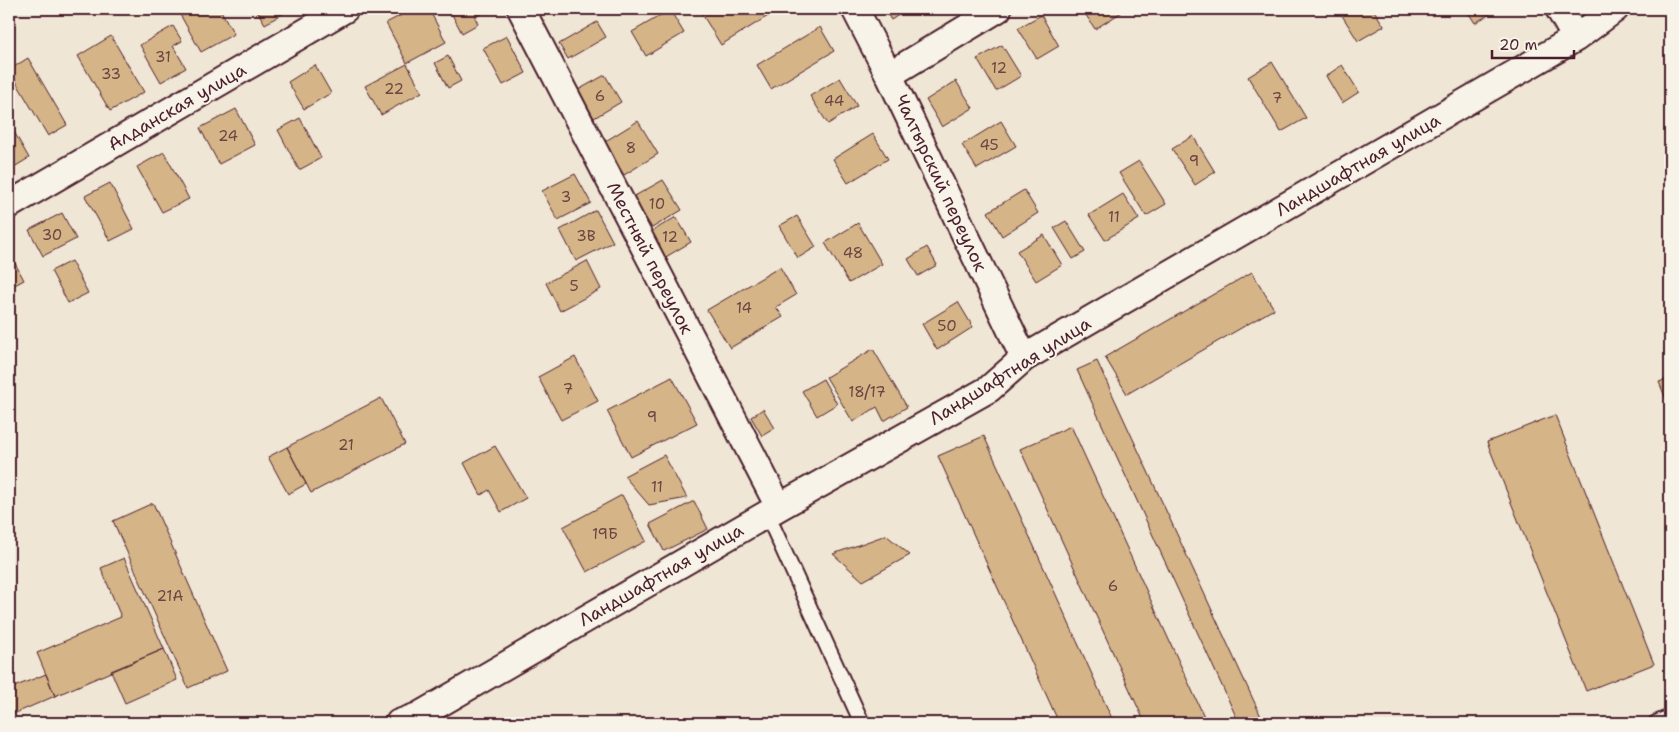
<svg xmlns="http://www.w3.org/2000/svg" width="1679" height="732" viewBox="0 0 1679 732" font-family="'Shantell Sans',sans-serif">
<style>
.building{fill:#d5b488;stroke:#4a1f2b}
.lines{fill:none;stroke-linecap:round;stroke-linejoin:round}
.lane-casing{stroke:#4a1f2b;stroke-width:18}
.street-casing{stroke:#4a1f2b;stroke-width:30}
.lane{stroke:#f7f3e8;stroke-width:14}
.street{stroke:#f7f3e8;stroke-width:26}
.labels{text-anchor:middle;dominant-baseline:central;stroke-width:4;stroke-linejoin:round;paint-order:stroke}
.number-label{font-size:15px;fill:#6d4442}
.street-label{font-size:18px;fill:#4a1f2b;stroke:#f7f3e8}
</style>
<rect width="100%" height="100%" fill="#f0e6d5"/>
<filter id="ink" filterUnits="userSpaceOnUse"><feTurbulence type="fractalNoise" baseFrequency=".02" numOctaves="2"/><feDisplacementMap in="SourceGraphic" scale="10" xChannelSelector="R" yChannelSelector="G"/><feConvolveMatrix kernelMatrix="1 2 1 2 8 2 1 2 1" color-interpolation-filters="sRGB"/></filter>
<g filter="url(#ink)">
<path class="building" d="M 177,9 L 220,9 L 234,34 L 201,52 Z
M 256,9 L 291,9 L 265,24 Z
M 413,9 L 429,9 L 446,42 L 407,63 L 386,23 Z
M 449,9 L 491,9 L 475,17 L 478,24 L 462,33 Z
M 699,9 L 771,9 L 773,13 L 721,45 Z
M 884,9 L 908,9 L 891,20 Z
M 1082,9 L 1119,9 L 1122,12 L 1095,29 Z
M 1338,9 L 1373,9 L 1384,26 L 1358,41 Z
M 1466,9 L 1498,9 L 1475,23 Z
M 670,10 L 684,33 L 646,56 L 632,32 Z
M 1041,15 L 1059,46 L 1037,59 L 1018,28 Z
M 597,22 L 606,37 L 568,59 L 559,44 Z
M 173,26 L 182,41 L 173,46 L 186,68 L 161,82 L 140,45 Z
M 820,27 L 834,51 L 771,89 L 757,65 Z
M 111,36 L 144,92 L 110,111 L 78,56 Z
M 507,36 L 526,73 L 503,85 L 483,48 Z
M 1002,45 L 1021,76 L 996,91 L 977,59 Z
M 448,56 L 461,81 L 448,88 L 435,63 Z
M 28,58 L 67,125 L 48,136 L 9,70 Z
M 1272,62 L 1306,118 L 1281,132 L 1248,77 Z
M 407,64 L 422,92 L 381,115 L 365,86 Z
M 315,65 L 331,93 L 304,109 L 288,82 Z
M 1342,65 L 1359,92 L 1342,103 L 1326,76 Z
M 605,75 L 621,102 L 594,118 L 578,90 Z
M 840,78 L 857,106 L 828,124 L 810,96 Z
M 956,81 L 973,108 L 942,127 L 926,100 Z
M 236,109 L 255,145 L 219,164 L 200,128 Z
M 300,118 L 321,158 L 299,170 L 278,130 Z
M 638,121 L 658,154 L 624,175 L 604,142 Z
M 1001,121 L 1016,146 L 977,169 L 962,145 Z
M 9,123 L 29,158 L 9,170 Z
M 873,134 L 888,159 L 848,183 L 833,159 Z
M 1193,136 L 1215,172 L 1195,185 L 1172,149 Z
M 164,152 L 189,199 L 162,212 L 137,167 Z
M 1139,161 L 1166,204 L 1146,216 L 1119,173 Z
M 575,174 L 591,203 L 558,220 L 542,191 Z
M 663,180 L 682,210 L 652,228 L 633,197 Z
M 110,183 L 134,229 L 110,241 L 85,196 Z
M 1024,190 L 1038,213 L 1002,236 L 988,212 Z
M 1123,194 L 1139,219 L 1105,240 L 1089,215 Z
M 596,210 L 613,242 L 576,261 L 560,230 Z
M 62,213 L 76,239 L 43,256 L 29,230 Z
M 797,216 L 816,247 L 798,258 L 779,226 Z
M 676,217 L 691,242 L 664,258 L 649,233 Z
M 1066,221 L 1085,252 L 1073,259 L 1054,228 Z
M 858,223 L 882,264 L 849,283 L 825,243 Z
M 1044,235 L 1062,265 L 1036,281 L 1017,251 Z
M 927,247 L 937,265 L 918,276 L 908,259 Z
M 9,252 L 24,280 L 9,288 Z
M 71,261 L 88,293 L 68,303 L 51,271 Z
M 587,261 L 601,289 L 560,311 L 546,283 Z
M 780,267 L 796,295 L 776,307 L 783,317 L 730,348 L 707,310 Z
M 1252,272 L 1274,309 L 1127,394 L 1105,357 Z
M 958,302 L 973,327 L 937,350 L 922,324 Z
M 873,349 L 907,407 L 884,421 L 877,407 L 853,422 L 826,377 Z
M 575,357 L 598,401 L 561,420 L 538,377 Z
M 1097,361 L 1264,723 L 1239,723 L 1077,370 Z
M 672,377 L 697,423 L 631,457 L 607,411 Z
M 1670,378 L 1670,409 L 1659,382 Z
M 823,379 L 837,404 L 817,416 L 802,391 Z
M 381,398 L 405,444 L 311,493 L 287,447 Z
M 763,409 L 775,428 L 762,436 L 751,417 Z
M 1555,415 L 1654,664 L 1586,691 L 1487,442 Z
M 1071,426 L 1207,723 L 1145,723 L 1020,449 Z
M 984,436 L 1114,723 L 1059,723 L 938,456 Z
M 495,446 L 526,498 L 501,512 L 489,490 L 481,495 L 464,463 Z
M 287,447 L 306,484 L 288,494 L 268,457 Z
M 664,455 L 687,498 L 649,505 L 624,476 Z
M 622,495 L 646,541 L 587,572 L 563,527 Z
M 694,501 L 708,529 L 664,551 L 650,524 Z
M 153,503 L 227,671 L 188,688 L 113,521 Z
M 886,535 L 910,555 L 863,581 L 833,554 Z
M 124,558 L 164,649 L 55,696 L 37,653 L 121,617 L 101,568 Z
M 164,649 L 177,680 L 125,703 L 111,671 Z
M 46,674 L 55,696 L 9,716 L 9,689 Z"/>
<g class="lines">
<g class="lane-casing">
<path id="lane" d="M 767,514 L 862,723
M 1656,723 L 1670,717"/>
</g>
<g class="street-casing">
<path id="street" d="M 521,9 L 779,507
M 855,9 L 889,75 L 1024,358
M 1559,9 L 1576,38
M 889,75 L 998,9
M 9,205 L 345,9
M 399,723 L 418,716 L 779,507 L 989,389 L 1024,358 L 1576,38 L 1615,9"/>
</g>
<use href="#lane" class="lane"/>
<use href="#street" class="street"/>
</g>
</g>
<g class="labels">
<g class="number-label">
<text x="163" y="57">31</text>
<text x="999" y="68">12</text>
<text x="111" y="74">33</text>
<text x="394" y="89">22</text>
<text x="600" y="96">6</text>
<text x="1277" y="98">7</text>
<text x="834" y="101">44</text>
<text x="228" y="136">24</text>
<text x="989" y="145">45</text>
<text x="631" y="148">8</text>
<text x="1194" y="161">9</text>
<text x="566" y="197">3</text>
<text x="657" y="204">10</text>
<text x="1114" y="217">11</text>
<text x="52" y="235">30</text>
<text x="586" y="236">3В</text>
<text x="670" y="237">12</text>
<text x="853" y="253">48</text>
<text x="574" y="286">5</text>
<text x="744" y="308">14</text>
<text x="947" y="326">50</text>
<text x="568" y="389">7</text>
<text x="867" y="392">18/17</text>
<text x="652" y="417">9</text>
<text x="346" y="445">21</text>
<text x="657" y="487">11</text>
<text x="605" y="534">19Б</text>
<text x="1113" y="586">6</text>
<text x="170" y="596">21А</text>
</g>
<g class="street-label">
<text transform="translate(177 107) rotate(-30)">Алданская улица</text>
<text transform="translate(1358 165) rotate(-30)">Ландшафтная улица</text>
<text transform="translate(941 183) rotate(65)">Чалтырский переулок</text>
<text transform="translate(650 258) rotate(63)">Местный переулок</text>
<text transform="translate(1010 371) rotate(-32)">Ландшафтная улица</text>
<text transform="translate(661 575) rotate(-30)">Ландшафтная улица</text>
</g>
</g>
<rect width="1679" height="732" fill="none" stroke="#f7f3e8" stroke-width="30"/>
<rect x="15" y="15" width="1649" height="702" fill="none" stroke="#4a1f2b" stroke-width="2" filter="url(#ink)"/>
<path d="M1492 50v8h82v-8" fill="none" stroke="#4a1f2b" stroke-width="2.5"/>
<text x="1499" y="50" font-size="15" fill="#4a1f2b" stroke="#f7f3e8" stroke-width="4" paint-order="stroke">20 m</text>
</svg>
